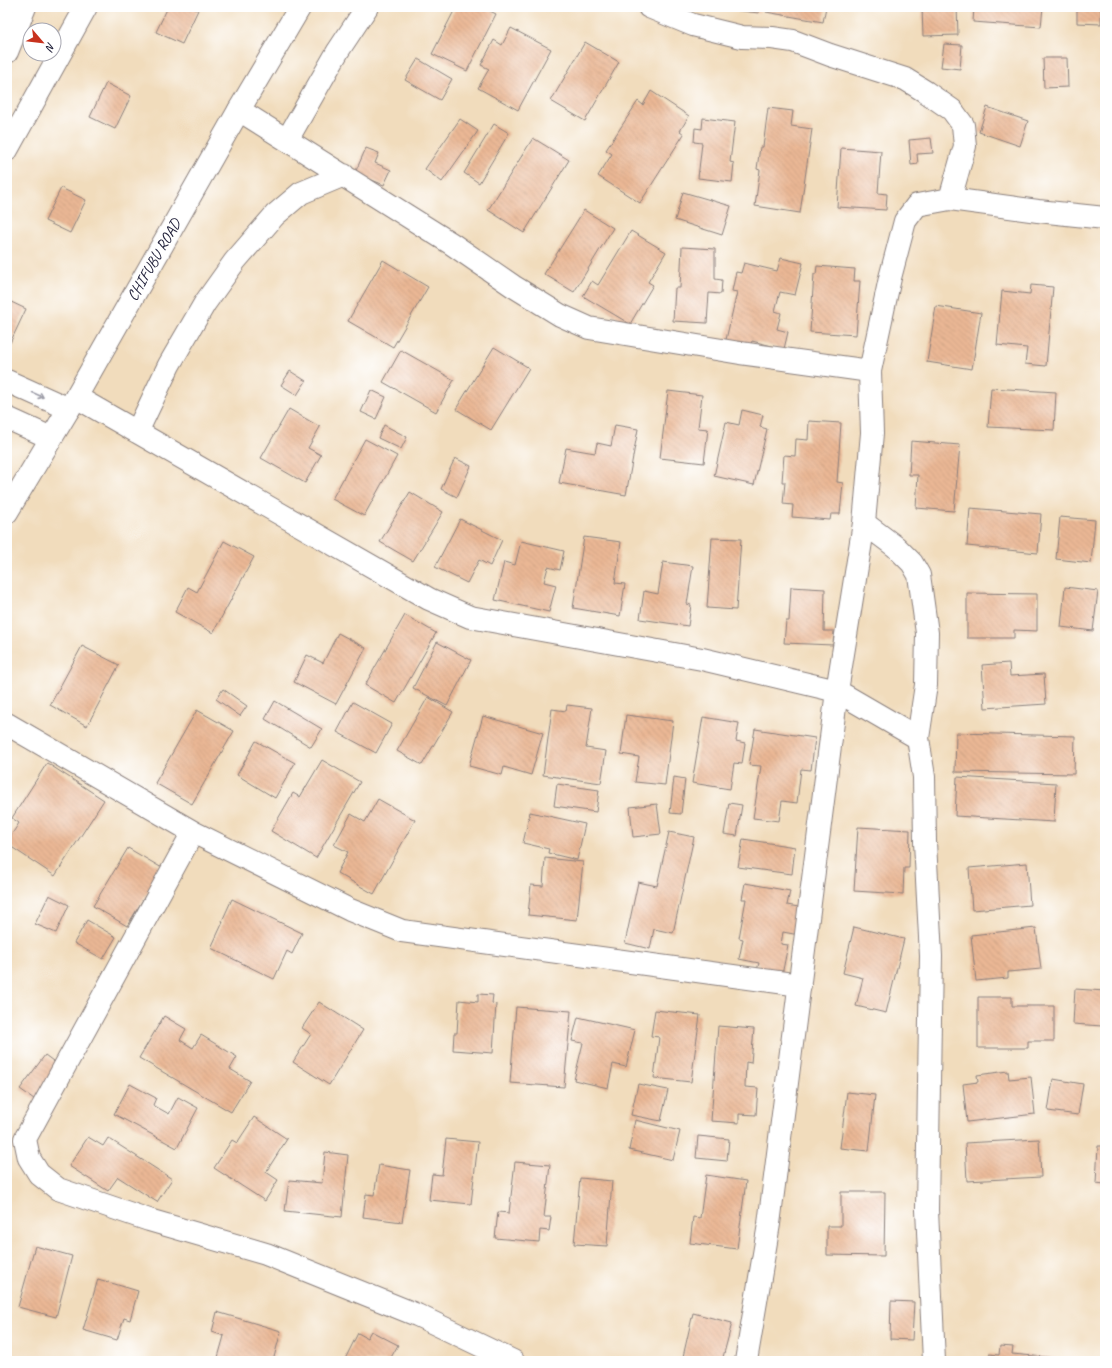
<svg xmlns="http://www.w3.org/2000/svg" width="1112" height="1368" viewBox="0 0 1112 1368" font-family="Caveat,sans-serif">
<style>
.building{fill:url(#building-back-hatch)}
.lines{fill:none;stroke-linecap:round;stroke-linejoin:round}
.minor-casing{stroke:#8a7f7c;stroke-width:24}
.major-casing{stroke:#8a7f7c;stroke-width:24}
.minor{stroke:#fff;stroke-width:22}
.major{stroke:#fff;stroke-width:22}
.oneway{stroke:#9c9ca7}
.labels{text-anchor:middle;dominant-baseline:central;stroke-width:3;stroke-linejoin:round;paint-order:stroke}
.street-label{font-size:16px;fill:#22223b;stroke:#fff}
</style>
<defs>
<pattern id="building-back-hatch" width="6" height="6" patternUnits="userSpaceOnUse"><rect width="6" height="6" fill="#eab794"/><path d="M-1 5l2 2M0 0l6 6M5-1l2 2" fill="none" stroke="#c89d80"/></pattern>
</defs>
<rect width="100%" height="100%" fill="#fff"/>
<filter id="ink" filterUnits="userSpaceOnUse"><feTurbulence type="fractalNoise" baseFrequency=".025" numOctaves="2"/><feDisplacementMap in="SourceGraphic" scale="8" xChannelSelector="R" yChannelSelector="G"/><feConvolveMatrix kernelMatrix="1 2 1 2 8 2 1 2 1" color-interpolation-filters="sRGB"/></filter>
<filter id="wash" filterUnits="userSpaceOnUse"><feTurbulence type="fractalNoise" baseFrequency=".012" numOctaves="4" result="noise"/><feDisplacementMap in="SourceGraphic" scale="16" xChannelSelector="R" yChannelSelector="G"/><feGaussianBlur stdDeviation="0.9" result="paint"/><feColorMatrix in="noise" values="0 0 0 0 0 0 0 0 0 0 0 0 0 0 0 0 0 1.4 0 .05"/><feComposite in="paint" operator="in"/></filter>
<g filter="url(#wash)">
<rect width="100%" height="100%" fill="#f1dcbc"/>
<g id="blocks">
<path class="building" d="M 168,7 L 190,7 L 198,10 L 182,44 L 156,32 Z
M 456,7 L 482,7 L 496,14 L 467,71 L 432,54 Z
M 725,7 L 760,7 L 759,13 L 724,9 Z
M 767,7 L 826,7 L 823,22 L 766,12 Z
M 922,7 L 957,7 L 958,35 L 923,36 Z
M 974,7 L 1043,7 L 1041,27 L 973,22 Z
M 1077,7 L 1101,7 L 1101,24 L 1077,23 Z
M 511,28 L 551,49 L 518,110 L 478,88 L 489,69 L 481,65 L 494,40 L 502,45 Z
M 585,42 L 619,62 L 585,121 L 551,101 Z
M 944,44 L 962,45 L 960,69 L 941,67 Z
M 1043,58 L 1067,58 L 1068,87 L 1044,88 Z
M 418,59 L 452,79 L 440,100 L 405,80 Z
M 106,83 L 131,96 L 115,129 L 90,117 Z
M 651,91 L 689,116 L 680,131 L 684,134 L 640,203 L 598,176 L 612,154 L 606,150 L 638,101 L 643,105 Z
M 987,107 L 1028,121 L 1020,146 L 979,132 Z
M 768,108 L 793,111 L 791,126 L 812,129 L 800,213 L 755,206 L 760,170 L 757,169 L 760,147 L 763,147 Z
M 703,118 L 735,122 L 730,162 L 734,163 L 732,182 L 698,178 L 702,143 L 694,142 L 695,128 L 702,129 Z
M 460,119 L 478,131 L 442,182 L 425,169 Z
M 494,124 L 509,133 L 479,183 L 464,173 Z
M 533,138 L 569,160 L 524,233 L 488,210 Z
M 931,138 L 933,153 L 917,154 L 918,164 L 911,165 L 909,140 Z
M 366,148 L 379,153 L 375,163 L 391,170 L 384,185 L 355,173 Z
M 841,148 L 881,151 L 878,193 L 887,194 L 886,210 L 837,207 Z
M 61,188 L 86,200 L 70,233 L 45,221 Z
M 683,192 L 731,206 L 722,235 L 675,220 Z
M 584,210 L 613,228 L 574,292 L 544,274 Z
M 631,231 L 666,252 L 648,282 L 653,285 L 630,324 L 583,296 L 592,281 L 598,285 Z
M 682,247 L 715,249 L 715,279 L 722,280 L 721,294 L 709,293 L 707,323 L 673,321 L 675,288 L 680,288 Z
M 781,258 L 803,263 L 795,295 L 780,292 L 775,311 L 781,313 L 777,329 L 788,332 L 784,349 L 752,341 L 749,349 L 725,344 L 737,292 L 732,291 L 736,272 L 741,273 L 744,263 L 777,271 Z
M 383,260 L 428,287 L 393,347 L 348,321 Z
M 817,266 L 855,269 L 854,281 L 860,281 L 856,335 L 810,332 L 814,274 L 816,274 Z
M 1031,285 L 1053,287 L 1046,366 L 1025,364 L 1027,348 L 997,345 L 1002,291 L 1030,294 Z
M 7,300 L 26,309 L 10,343 L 7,341 Z
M 936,306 L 981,313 L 972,369 L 927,362 Z
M 494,347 L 529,368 L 491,430 L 456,409 Z
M 401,350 L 454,380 L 436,412 L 383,382 Z
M 290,371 L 306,381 L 297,395 L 281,385 Z
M 991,388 L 1056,392 L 1054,430 L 988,427 Z
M 371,390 L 386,397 L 376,419 L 361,412 Z
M 668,391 L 702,395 L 698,428 L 708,429 L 704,463 L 660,458 Z
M 289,409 L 320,427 L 308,448 L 321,455 L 305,483 L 261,458 Z
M 742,410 L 763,415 L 760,427 L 767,429 L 754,485 L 714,476 L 726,422 L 739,425 Z
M 809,421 L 841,423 L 837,482 L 843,483 L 840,514 L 831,514 L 830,520 L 792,517 L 793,505 L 783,504 L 785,482 L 782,482 L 784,455 L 795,456 L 796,439 L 808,440 Z
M 384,425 L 407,437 L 401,449 L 378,438 Z
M 615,425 L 638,429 L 626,495 L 559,483 L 566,448 L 595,453 L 597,443 L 611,446 Z
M 365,439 L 397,456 L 364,516 L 332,499 Z
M 911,441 L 960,445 L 954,511 L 916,508 L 918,475 L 909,475 Z
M 455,458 L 471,466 L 457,497 L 441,489 Z
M 410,492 L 443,512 L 413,561 L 380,542 Z
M 970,508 L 1041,514 L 1038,553 L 967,546 Z
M 1060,517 L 1095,520 L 1091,563 L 1056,559 Z
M 460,519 L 502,540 L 490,566 L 479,560 L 467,583 L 435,567 Z
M 584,537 L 621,542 L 615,583 L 625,584 L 620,616 L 573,608 Z
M 712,538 L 741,539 L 736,610 L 707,608 Z
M 224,541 L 254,557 L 213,633 L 175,612 L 188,587 L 197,592 Z
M 521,541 L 564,551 L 560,570 L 548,567 L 544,582 L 556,585 L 549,612 L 495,600 L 504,562 L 515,565 Z
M 663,562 L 693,566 L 687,604 L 691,605 L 688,626 L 640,619 L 644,591 L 658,594 Z
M 791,587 L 825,589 L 824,631 L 834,631 L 833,645 L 784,643 L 786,621 L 789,621 Z
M 1065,587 L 1098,591 L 1093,631 L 1061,627 Z
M 967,593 L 1037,594 L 1037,631 L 1014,630 L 1014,638 L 967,638 Z
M 405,615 L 436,633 L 396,703 L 365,685 Z
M 338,633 L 366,648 L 336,704 L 294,682 L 307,655 L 323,663 Z
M 437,642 L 471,660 L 447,706 L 413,688 Z
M 82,646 L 119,665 L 87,726 L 50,705 Z
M 1009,663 L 1010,676 L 1044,674 L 1046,704 L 985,708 L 982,665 Z
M 223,689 L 247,706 L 240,716 L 216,699 Z
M 428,697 L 453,712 L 422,765 L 397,751 Z
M 275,701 L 322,729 L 311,747 L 265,719 Z
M 353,702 L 392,724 L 376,753 L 337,732 Z
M 567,705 L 592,708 L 586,748 L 606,751 L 601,783 L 543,775 L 552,709 L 566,711 Z
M 197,710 L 234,731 L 192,804 L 155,783 Z
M 626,715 L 673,721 L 665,785 L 635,782 L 639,757 L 621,754 Z
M 483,716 L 543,733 L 531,775 L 504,767 L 502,775 L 469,766 Z
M 703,717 L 739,723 L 736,741 L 745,743 L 742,764 L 734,763 L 730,789 L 692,783 Z
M 755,729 L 815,738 L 811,770 L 801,769 L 797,803 L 782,801 L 779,821 L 753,818 L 761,766 L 749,765 Z
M 956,733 L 1075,736 L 1074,774 L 955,772 Z
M 256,741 L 295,763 L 275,798 L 237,775 Z
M 322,760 L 360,782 L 316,858 L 271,831 L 293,793 L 300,797 Z
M 47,763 L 104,800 L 55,876 L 7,844 L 7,842 L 19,823 L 12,818 Z
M 674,777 L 685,779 L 681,814 L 670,813 Z
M 957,777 L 1056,783 L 1054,822 L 955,816 Z
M 557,784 L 599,790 L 596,812 L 554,806 Z
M 378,799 L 415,820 L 374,894 L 337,873 L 348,852 L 334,845 L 351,814 L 365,822 Z
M 729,803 L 742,805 L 737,836 L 724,834 Z
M 657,804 L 661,834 L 633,837 L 630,807 Z
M 530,812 L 585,824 L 577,860 L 548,853 L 549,849 L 523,843 Z
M 858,827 L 910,830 L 909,868 L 904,868 L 903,894 L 854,891 Z
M 669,832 L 694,837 L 673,933 L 654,929 L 650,949 L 625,943 L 638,882 L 657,886 Z
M 743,839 L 795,847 L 792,874 L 738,867 Z
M 128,848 L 162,868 L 127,926 L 93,906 Z
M 545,858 L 583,862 L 577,920 L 528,915 L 531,885 L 543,886 Z
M 1027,863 L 1030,905 L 972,910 L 969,868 Z
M 745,883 L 790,891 L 787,905 L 804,908 L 799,935 L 783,932 L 781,944 L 788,945 L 782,975 L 757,970 L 759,963 L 739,959 L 743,939 L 739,938 L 746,899 L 742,899 Z
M 49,895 L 69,905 L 56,933 L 35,924 Z
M 232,899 L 302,933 L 292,954 L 287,951 L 274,979 L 211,948 L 223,922 L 222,921 Z
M 87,920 L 116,937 L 103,959 L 74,943 Z
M 854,927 L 904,939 L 886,1013 L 856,1006 L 863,978 L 843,973 Z
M 1036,928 L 1041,969 L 1008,972 L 1008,978 L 976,981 L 971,935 Z
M 1075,989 L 1105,991 L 1102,1026 L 1073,1024 Z
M 478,994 L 493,995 L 492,1003 L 496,1004 L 493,1053 L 453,1050 L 454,1033 L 457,1033 L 459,1000 L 478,1002 Z
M 978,997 L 1012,997 L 1012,1006 L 1054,1006 L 1054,1041 L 1028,1041 L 1028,1048 L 978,1048 Z
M 319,1002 L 363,1030 L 329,1085 L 293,1062 L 311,1034 L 302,1028 Z
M 516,1007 L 571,1011 L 564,1087 L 510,1083 Z
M 655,1010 L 700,1015 L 691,1082 L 654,1078 L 659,1037 L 651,1036 Z
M 164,1016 L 186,1029 L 180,1040 L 193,1048 L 201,1035 L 237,1057 L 230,1069 L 250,1081 L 231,1112 L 139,1058 Z
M 578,1017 L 635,1030 L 626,1067 L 613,1064 L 608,1088 L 574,1080 L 583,1043 L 572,1041 Z
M 718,1026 L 754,1029 L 751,1063 L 746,1062 L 745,1087 L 758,1088 L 756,1115 L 739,1114 L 739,1123 L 711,1121 Z
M 45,1055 L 65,1070 L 41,1104 L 20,1089 Z
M 1008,1071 L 1009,1079 L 1031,1077 L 1035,1114 L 967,1122 L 963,1084 L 978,1082 L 977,1075 Z
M 1053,1079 L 1083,1084 L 1078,1115 L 1048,1111 Z
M 130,1084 L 156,1098 L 153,1105 L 169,1114 L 178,1097 L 198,1108 L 177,1148 L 114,1114 Z
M 638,1084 L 668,1090 L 661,1121 L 631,1115 Z
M 847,1092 L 875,1095 L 869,1151 L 840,1148 Z
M 254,1117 L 287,1139 L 266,1172 L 278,1180 L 265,1201 L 214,1168 L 232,1140 L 237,1143 Z
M 635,1120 L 680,1131 L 673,1160 L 629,1150 Z
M 698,1136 L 729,1139 L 727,1161 L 696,1158 Z
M 88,1137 L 103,1146 L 108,1138 L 172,1179 L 157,1202 L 118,1177 L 108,1191 L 69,1166 Z
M 446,1139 L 478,1142 L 471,1204 L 429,1200 L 432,1174 L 442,1175 Z
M 1039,1139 L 1041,1177 L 967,1181 L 965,1143 Z
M 1098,1146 L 1105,1146 L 1105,1184 L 1096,1183 Z
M 325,1152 L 348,1155 L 342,1217 L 285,1211 L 289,1180 L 322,1183 Z
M 515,1162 L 550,1165 L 544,1217 L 551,1217 L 549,1231 L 540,1230 L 539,1242 L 495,1238 L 498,1212 L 509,1213 Z
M 379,1165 L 410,1170 L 402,1222 L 363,1217 L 366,1194 L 374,1195 Z
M 706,1175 L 746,1181 L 737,1249 L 690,1243 L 693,1217 L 700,1218 Z
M 580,1178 L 612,1181 L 607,1246 L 574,1244 Z
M 841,1192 L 885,1192 L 884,1256 L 827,1255 L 827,1226 L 841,1226 Z
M 35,1246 L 72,1256 L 56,1317 L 18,1307 Z
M 98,1279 L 138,1291 L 130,1320 L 124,1318 L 117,1340 L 83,1330 Z
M 891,1301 L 914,1302 L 912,1340 L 890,1339 Z
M 217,1312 L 281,1331 L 273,1361 L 262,1359 L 262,1361 L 217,1361 L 224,1336 L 212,1332 Z
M 693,1313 L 732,1323 L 722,1361 L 682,1361 Z
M 371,1331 L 398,1345 L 389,1361 L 344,1361 L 358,1333 L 367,1338 Z
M 1000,1346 L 1013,1347 L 1012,1354 L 1056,1358 L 1055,1361 L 989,1361 L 989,1354 L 999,1355 Z"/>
</g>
</g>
<g filter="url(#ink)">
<use href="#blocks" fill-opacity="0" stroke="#8a7f7c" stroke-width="1"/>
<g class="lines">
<g class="minor-casing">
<path id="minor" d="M 649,7 L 693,25 L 742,37 L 772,38 L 793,41 L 830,55 L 905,79 L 926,92 L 952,110 L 963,125 L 965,146 L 950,199
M 7,52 L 25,7
M 239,110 L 452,244 L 513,286 L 560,315 L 589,328 L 740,353 L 870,371 L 872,433 L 864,523 L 837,691 L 769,1224 L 746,1361
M 287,140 L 338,51 L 367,7
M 7,150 L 86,7
M 870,371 L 890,278 L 905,221 L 917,205 L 950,199 L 1038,211 L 1105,218
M 7,381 L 69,409
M 76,397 L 429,599 L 470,617 L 702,659 L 837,691 L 918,738 L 924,777 L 925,842 L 931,956 L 927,1210 L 934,1361
M 7,418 L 51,438
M 137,432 L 169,365 L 205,303 L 235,261 L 275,215 L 301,193 L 344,175
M 864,523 L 896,547 L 912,563 L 919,575 L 927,633 L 926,685 L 918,738
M 7,724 L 193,832 L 350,910 L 402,931 L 800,985
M 193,832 L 25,1139 L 29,1158 L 39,1174 L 58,1189 L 149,1220 L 266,1254 L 417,1315 L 513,1361"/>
</g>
<g class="major-casing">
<path id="major" d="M 7,512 L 76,397 L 239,110 L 300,7"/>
</g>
<use href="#minor" class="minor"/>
<use href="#major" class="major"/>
</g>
<defs><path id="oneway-shaft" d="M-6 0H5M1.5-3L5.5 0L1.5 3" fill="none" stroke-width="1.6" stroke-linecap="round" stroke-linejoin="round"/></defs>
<use class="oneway" href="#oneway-shaft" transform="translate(38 395) rotate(24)"/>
</g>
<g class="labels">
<g class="street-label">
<text transform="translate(154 260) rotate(-60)">CHIFUBU ROAD</text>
</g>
</g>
<rect width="1112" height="1368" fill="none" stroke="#fff" stroke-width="24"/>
<g transform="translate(42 42) rotate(118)"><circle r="19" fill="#ffffff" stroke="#a7a7b1"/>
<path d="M0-3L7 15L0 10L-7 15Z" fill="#c8321e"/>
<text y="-6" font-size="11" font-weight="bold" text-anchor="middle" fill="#22223b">N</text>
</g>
</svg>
